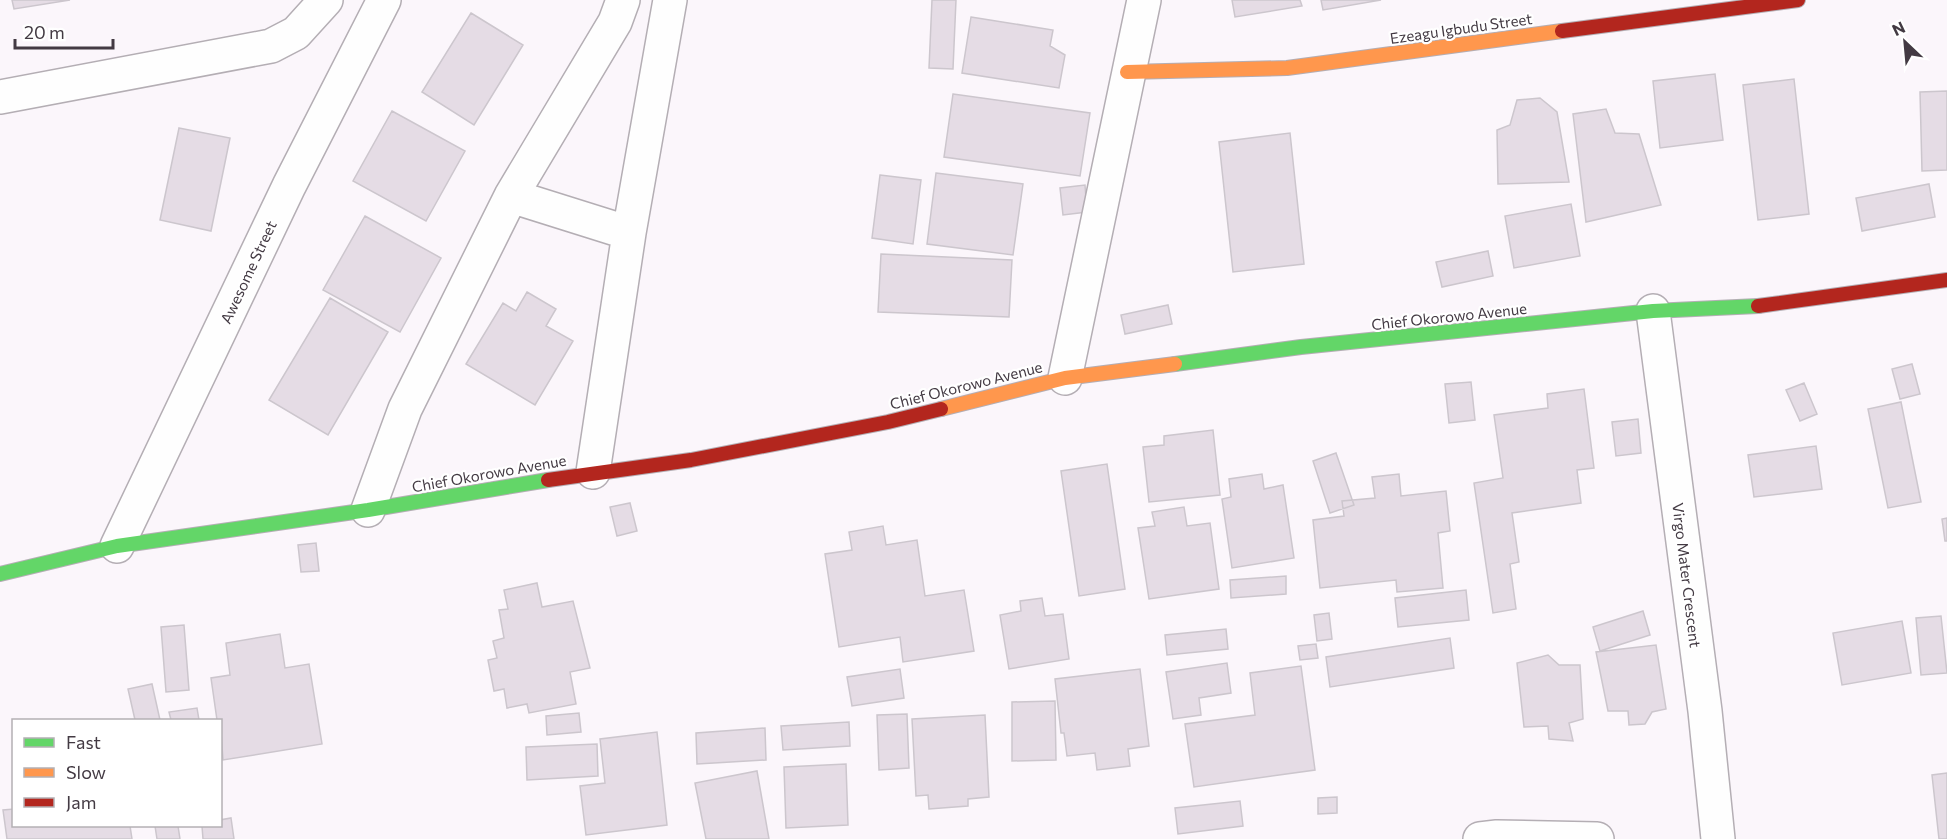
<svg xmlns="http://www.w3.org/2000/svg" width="1947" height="839" viewBox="0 0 1947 839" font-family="Commissioner,sans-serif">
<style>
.building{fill:#e5dce5;stroke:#ccc6cd;stroke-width:1.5}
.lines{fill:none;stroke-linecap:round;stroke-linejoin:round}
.street-casing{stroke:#b4aeb4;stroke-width:36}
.fast-casing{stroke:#b4aeb4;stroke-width:16}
.slow-casing{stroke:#b4aeb4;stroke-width:16}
.jam-casing{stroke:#b4aeb4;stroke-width:16}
.street{stroke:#fefefe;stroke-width:33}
.fast{stroke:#63d668;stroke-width:14}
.slow{stroke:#ff974d;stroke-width:14}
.jam{stroke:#b3261e;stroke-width:14}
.labels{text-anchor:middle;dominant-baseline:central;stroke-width:4.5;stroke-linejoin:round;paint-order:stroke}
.street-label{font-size:15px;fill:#433a43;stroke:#fff}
</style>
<rect width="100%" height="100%" fill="#fbf6fb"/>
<path class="building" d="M 12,0 L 70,0 L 14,9 Z
M 932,0 L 956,0 L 953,69 L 929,68 Z
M 1232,0 L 1300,0 L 1302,6 L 1235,17 Z
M 1321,0 L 1381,0 L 1323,10 Z
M 471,13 L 523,45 L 474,125 L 422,92 Z
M 971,17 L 1053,30 L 1050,46 L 1065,55 L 1059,88 L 962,73 Z
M 1715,74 L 1723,140 L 1660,148 L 1653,81 Z
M 1794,79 L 1809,214 L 1758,220 L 1743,85 Z
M 1947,91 L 1947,170 L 1922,171 L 1920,92 Z
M 953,94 L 1090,113 L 1080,176 L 944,157 Z
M 1540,98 L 1557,112 L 1569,182 L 1498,184 L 1497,130 L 1510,125 L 1517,100 Z
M 1606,109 L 1615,133 L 1639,134 L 1661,205 L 1586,222 L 1573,114 Z
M 392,111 L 465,151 L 426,221 L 353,181 Z
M 179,128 L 230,138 L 211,231 L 160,220 Z
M 1290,133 L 1304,264 L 1233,272 L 1219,142 Z
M 936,173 L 1023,184 L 1013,255 L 927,244 Z
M 880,175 L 921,180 L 913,244 L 872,238 Z
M 1929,184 L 1935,217 L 1862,231 L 1856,198 Z
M 1085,185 L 1087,212 L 1063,215 L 1060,188 Z
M 1571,204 L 1580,256 L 1514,268 L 1505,216 Z
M 365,216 L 441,258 L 400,332 L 323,290 Z
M 1488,251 L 1493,276 L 1442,287 L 1436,262 Z
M 881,254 L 1012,260 L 1009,317 L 878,312 Z
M 527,292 L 556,309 L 546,326 L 573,341 L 535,405 L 466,364 L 503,303 L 516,311 Z
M 330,298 L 388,332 L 328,435 L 269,400 Z
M 1168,305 L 1172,324 L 1125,334 L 1121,315 Z
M 1912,364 L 1920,394 L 1900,399 L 1892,369 Z
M 1471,382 L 1475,420 L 1449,423 L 1445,384 Z
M 1804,383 L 1817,414 L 1800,421 L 1786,390 Z
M 1584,389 L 1594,468 L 1577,470 L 1581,503 L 1512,513 L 1519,562 L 1510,564 L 1516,609 L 1493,613 L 1474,483 L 1503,478 L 1494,415 L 1548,408 L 1547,394 Z
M 1901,402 L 1921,502 L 1888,508 L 1868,409 Z
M 1638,419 L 1641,453 L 1616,456 L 1612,422 Z
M 1213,430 L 1220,495 L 1149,502 L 1143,447 L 1164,445 L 1164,436 Z
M 1816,446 L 1822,489 L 1754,497 L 1748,455 Z
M 1336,453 L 1354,505 L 1330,513 L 1313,461 Z
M 1107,464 L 1125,589 L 1079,596 L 1061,471 Z
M 1262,474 L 1264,489 L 1283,485 L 1294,558 L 1232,568 L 1222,499 L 1231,497 L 1229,479 Z
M 1399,474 L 1401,496 L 1446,491 L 1450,531 L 1438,533 L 1443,588 L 1397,592 L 1396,580 L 1320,588 L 1313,520 L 1344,516 L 1342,501 L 1375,498 L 1372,477 Z
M 630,503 L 637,531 L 617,536 L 610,507 Z
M 1184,507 L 1187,526 L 1210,523 L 1219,589 L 1149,599 L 1138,528 L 1155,526 L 1152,512 Z
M 1947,518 L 1947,541 L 1945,541 L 1942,519 Z
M 883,526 L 886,545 L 917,540 L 925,596 L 964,590 L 974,651 L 903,662 L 900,637 L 839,647 L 825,554 L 852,550 L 849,532 Z
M 316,543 L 319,571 L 301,572 L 298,545 Z
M 1286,576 L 1286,594 L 1231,598 L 1230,580 Z
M 537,583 L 542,607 L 573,601 L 590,668 L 570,672 L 576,704 L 529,713 L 527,704 L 507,708 L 504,689 L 494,691 L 488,660 L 497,658 L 493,641 L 504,638 L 499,610 L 508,609 L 504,590 Z
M 1466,590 L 1469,620 L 1398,627 L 1395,598 Z
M 1042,598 L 1045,616 L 1063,614 L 1069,659 L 1009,669 L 1000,615 L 1021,611 L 1020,601 Z
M 1643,611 L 1650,635 L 1600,651 L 1593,627 Z
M 1329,613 L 1332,639 L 1317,641 L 1314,615 Z
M 1941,616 L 1947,673 L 1921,675 L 1916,618 Z
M 1902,621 L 1911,673 L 1842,685 L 1833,633 Z
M 184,625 L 189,690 L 166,692 L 161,627 Z
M 1226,629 L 1228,649 L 1167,655 L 1165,635 Z
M 280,634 L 285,668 L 309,664 L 322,744 L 223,760 L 220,720 L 217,720 L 211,678 L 230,675 L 226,643 Z
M 1450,638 L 1454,668 L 1330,687 L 1326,657 Z
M 1316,644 L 1318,658 L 1300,660 L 1298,646 Z
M 1656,645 L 1666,709 L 1652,712 L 1645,724 L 1629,725 L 1628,711 L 1608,711 L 1596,652 Z
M 1548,655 L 1559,665 L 1580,665 L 1583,719 L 1569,723 L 1573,741 L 1549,739 L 1548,726 L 1524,727 L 1517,663 Z
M 1227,663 L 1231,693 L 1199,698 L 1201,715 L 1173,719 L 1166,672 Z
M 1301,666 L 1315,770 L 1194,787 L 1185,724 L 1255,715 L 1250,673 Z
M 900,669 L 904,698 L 852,706 L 847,677 Z
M 1140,669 L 1149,746 L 1128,749 L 1130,766 L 1097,770 L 1095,753 L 1067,756 L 1064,733 L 1061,733 L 1055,679 Z
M 152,684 L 160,720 L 135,720 L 128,689 Z
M 1055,701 L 1056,760 L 1012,761 L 1012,702 Z
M 197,708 L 199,720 L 171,720 L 169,712 Z
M 579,713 L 581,732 L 547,735 L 546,716 Z
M 907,714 L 909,768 L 879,770 L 877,715 Z
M 985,715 L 989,797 L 968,799 L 968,806 L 929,809 L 928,795 L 916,796 L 912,719 Z
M 849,722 L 850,746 L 783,750 L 781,726 Z
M 765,728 L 766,760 L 697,764 L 696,733 Z
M 657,732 L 667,825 L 586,835 L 580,786 L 605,783 L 600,739 Z
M 597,744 L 598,776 L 527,780 L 526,747 Z
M 846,764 L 848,825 L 786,828 L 784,767 Z
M 757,771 L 769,839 L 706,839 L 695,783 Z
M 1947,773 L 1947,839 L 1939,839 L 1932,775 Z
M 1337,797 L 1337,813 L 1318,814 L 1318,798 Z
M 1240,801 L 1243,826 L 1178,834 L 1175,808 Z
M 14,809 L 14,826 L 130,826 L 132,839 L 7,839 L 3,810 Z
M 231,818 L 234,839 L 203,839 L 202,826 L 220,826 L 220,820 Z
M 155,826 L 178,826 L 180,839 L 157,839 Z"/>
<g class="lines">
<g class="street-casing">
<path id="street" d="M 0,97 L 271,46 L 296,33 L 326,0
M 511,196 L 629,233
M 1653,311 L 1705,711 L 1718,839
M 1065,378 L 1144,0
M 593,472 L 629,233 L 670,0
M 368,510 L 405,409 L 511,196 L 615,22 L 623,0
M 117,546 L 289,186 L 384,0
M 1480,839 L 1497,837 L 1597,839"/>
</g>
<g class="fast-casing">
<path id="fast" d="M 1175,364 L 1301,347 L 1653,311 L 1758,306
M 0,574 L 117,546 L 368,510 L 548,480"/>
</g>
<g class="slow-casing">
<path id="slow" d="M 1127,72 L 1287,68 L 1562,31
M 941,409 L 1065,378 L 1175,364"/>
</g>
<g class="jam-casing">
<path id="jam" d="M 1562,31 L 1798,0
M 1758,306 L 1947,280
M 548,480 L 691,460 L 888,422 L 941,409"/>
</g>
<use href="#street" class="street"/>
<use href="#fast" class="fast"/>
<use href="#slow" class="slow"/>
<use href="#jam" class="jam"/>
</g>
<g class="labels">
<g class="street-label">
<text transform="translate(1461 28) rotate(-8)">Ezeagu Igbudu Street</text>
<text transform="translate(248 272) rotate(-65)">Awesome Street</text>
<text transform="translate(1449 316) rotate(-6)">Chief Okorowo Avenue</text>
<text transform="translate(966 385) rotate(-14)">Chief Okorowo Avenue</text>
<text transform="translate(489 473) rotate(-10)">Chief Okorowo Avenue</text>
<text transform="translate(1687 575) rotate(83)">Virgo Mater Crescent</text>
</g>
</g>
<rect x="12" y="719" width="210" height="108" fill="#ffffff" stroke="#b4b0b4" stroke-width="1.5"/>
<rect x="24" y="738" width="30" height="9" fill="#63d668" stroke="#b4b0b4" stroke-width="1.5"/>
<text x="66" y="749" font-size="18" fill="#433a43">Fast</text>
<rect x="24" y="768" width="30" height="9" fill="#ff974d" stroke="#b4b0b4" stroke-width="1.5"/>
<text x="66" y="779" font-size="18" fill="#433a43">Slow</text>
<rect x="24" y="798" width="30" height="9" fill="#b3261e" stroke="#b4b0b4" stroke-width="1.5"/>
<text x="66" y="809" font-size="18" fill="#433a43">Jam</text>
<g transform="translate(1905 42) rotate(334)" stroke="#ffffff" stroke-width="4.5" paint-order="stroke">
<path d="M0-4.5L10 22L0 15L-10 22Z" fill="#433a43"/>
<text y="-9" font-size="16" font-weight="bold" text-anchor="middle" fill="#433a43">N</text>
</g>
<path d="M15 39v9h98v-9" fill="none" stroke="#433a43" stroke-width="3"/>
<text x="24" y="39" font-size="18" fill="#433a43" stroke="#ffffff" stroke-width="4.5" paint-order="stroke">20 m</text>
</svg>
